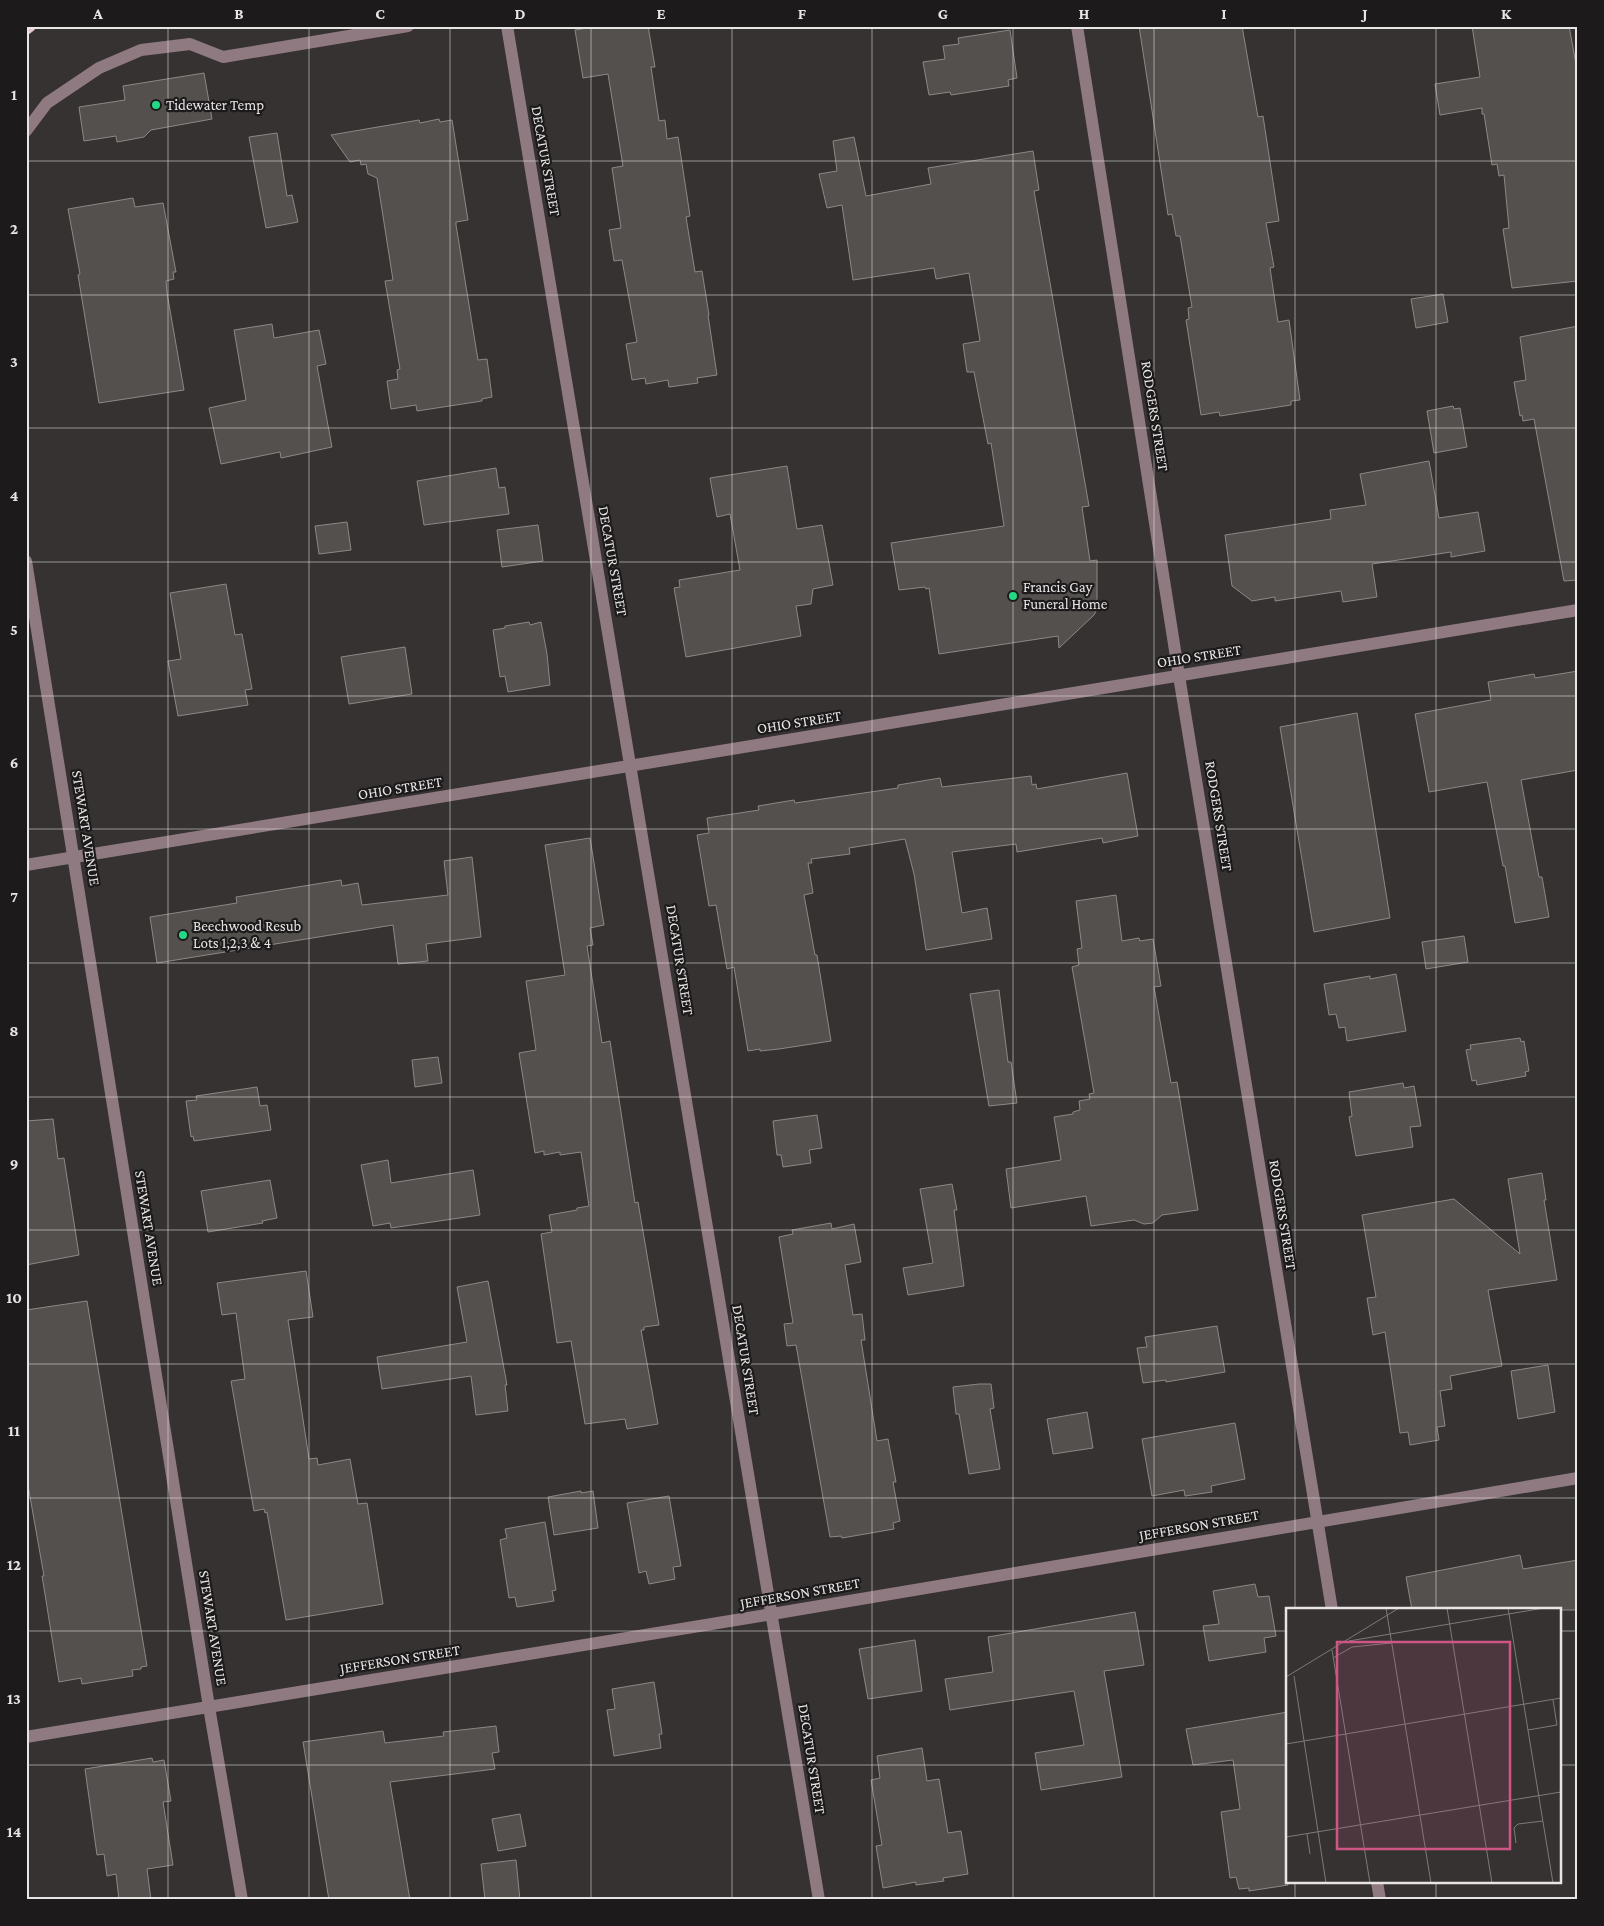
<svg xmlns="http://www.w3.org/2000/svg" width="1604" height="1926" viewBox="0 0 1604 1926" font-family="'Crimson Pro',serif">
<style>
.building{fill:#54504e;stroke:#8c8886}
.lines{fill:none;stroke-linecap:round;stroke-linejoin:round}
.minor{stroke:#907a81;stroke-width:12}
.major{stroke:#edc1ce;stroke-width:12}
.grid{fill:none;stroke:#e8e5e5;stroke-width:1;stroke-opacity:0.55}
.poi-dot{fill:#23d886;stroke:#1c1a1a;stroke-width:2}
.labels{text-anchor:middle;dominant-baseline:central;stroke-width:4.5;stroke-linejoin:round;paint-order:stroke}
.poi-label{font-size:15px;fill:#e8e5e5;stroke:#1c1a1a;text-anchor:start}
.street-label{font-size:15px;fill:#e8e5e5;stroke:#1c1a1a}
.inset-road{fill:none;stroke:#7d7a7a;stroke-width:1}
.view{fill:#cd5684;fill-opacity:0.15;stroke:#cd5684;stroke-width:2.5}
.inset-edge{fill:none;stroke:#e8e5e5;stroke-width:2.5}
.neatline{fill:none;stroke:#e8e5e5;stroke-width:2}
.grid-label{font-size:16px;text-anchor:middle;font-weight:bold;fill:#e8e5e5}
</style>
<rect width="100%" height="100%" fill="#363232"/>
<path class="building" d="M 599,26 L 648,26 L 655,67 L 651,67 L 659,121 L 665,120 L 667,139 L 678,137 L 690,216 L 686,217 L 695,272 L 702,271 L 709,315 L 708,315 L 717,375 L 697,378 L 698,383 L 669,387 L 668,380 L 646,384 L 645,378 L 632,380 L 626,344 L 637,342 L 622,260 L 614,261 L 609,230 L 621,228 L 612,168 L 623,166 L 608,74 L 583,78 L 575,30 Z
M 1139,26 L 1242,26 L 1258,117 L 1263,116 L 1279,221 L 1266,223 L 1274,267 L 1270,268 L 1278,322 L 1289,320 L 1300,400 L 1291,401 L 1291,405 L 1220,416 L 1219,412 L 1201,415 L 1186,320 L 1189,319 L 1188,308 L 1192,307 L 1180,236 L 1176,236 L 1172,214 L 1168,215 Z
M 1472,26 L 1569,26 L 1578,75 L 1578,281 L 1512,288 L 1503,229 L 1509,228 L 1504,175 L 1499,176 L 1497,164 L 1492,165 L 1484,114 L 1482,114 L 1482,108 L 1440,115 L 1435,84 L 1480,77 Z
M 1010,30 L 1017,78 L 1008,80 L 1009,86 L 951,95 L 950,92 L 929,95 L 923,62 L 945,59 L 943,46 L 959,44 L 958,38 Z
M 204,73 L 212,119 L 151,130 L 144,137 L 117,142 L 116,136 L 84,141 L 79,107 L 125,100 L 123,86 Z
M 439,119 L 440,122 L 452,120 L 468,220 L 456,222 L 456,225 L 478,360 L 487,359 L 492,397 L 482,399 L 482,401 L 417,411 L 416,405 L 391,409 L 387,381 L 398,379 L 397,370 L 400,369 L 385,281 L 393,280 L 377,178 L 368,174 L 366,164 L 361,165 L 360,160 L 350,162 L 331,135 L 419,120 L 420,123 Z
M 277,133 L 287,196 L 292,195 L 298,222 L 266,228 L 249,137 Z
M 854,137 L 866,196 L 931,184 L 928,168 L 1033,151 L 1039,190 L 1034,191 L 1089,506 L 1082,507 L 1090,561 L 1097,560 L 1097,609 L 1094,615 L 1059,648 L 1058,636 L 939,654 L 929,588 L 926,589 L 925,587 L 899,590 L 891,543 L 1004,526 L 991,443 L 988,444 L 974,372 L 967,372 L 963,344 L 980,341 L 969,273 L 936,279 L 934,268 L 853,280 L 842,205 L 827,208 L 819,174 L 837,171 L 833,141 Z
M 133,198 L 135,207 L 163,203 L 176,272 L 173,272 L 174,279 L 166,281 L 167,293 L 184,390 L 99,403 L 78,275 L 80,274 L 68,209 Z
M 1443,294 L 1448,322 L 1416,328 L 1411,299 Z
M 272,324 L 274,338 L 319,330 L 326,364 L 317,366 L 332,447 L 281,458 L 280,452 L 221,464 L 209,408 L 246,400 L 234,330 Z
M 1578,326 L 1578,580 L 1564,581 L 1534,419 L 1523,421 L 1522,415 L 1520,416 L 1514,382 L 1526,380 L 1520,337 Z
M 1453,406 L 1454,409 L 1460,408 L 1467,447 L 1434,453 L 1427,411 Z
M 1429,461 L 1439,518 L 1478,512 L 1485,551 L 1451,557 L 1451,552 L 1372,564 L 1377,597 L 1343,602 L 1341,591 L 1275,601 L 1275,597 L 1252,601 L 1232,586 L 1225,535 L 1331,519 L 1330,510 L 1366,505 L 1360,474 Z
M 787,466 L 797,529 L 822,525 L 833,585 L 813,589 L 811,604 L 796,606 L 801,636 L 686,657 L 674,588 L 680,587 L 679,580 L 740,570 L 730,514 L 717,517 L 710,478 Z
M 496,468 L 499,488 L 505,487 L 509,514 L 424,525 L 417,481 Z
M 347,522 L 351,550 L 319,554 L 315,526 Z
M 538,525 L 543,561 L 502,567 L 497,530 Z
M 226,584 L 235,635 L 242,634 L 252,689 L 245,690 L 248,705 L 178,716 L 168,661 L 181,659 L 170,593 Z
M 529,622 L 530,625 L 541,622 L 547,654 L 550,685 L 508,692 L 505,676 L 500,677 L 493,630 L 505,628 L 505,626 Z
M 405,647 L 412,694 L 349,704 L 341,657 Z
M 1578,671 L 1578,770 L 1521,780 L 1539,877 L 1542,877 L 1549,917 L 1515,923 L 1505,866 L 1503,866 L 1487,782 L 1429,792 L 1415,714 L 1491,700 L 1488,682 L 1534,674 L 1535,678 Z
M 1357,713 L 1390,918 L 1314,932 L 1280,727 Z
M 1127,773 L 1138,836 L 1103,843 L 1102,838 L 1017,852 L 1016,844 L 952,852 L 962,913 L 987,908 L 992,939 L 926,950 L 914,874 L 905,839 L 849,848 L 850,854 L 811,859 L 812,863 L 808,863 L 813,893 L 804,895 L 815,955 L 817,955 L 831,1041 L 779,1049 L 760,1051 L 760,1049 L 748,1051 L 734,967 L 727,969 L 716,905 L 709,906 L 697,835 L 709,833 L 707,818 L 759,810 L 758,806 L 794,800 L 795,803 L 898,788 L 898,785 L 940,778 L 942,787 L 1031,776 L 1032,785 L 1036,784 L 1037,789 Z
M 590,838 L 604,925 L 590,928 L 593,945 L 587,946 L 602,1043 L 610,1041 L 635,1203 L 638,1202 L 659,1325 L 644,1327 L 644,1330 L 641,1330 L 658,1424 L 627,1429 L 625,1419 L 585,1424 L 571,1341 L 557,1343 L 541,1234 L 552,1232 L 549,1215 L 577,1210 L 577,1208 L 589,1206 L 581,1152 L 560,1155 L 560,1152 L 544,1155 L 544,1151 L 535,1153 L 519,1053 L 536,1050 L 526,981 L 565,975 L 545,845 Z
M 472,857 L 481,937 L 426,944 L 428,961 L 398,964 L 393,925 L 157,963 L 150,917 L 237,903 L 236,897 L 341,880 L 342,886 L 358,883 L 362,905 L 448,895 L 444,861 Z
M 1116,895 L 1122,941 L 1139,938 L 1140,941 L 1153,939 L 1161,986 L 1154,987 L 1171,1083 L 1177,1082 L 1198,1210 L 1162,1215 L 1153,1223 L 1144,1224 L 1134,1220 L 1091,1226 L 1086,1196 L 1011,1208 L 1006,1169 L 1061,1160 L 1054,1117 L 1073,1114 L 1073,1112 L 1080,1110 L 1079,1101 L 1090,1099 L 1089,1094 L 1094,1093 L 1072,967 L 1079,965 L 1077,949 L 1082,948 L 1076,901 Z
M 1464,936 L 1468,962 L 1426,969 L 1422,942 Z
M 1396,974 L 1406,1031 L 1347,1041 L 1345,1027 L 1339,1028 L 1336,1014 L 1329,1015 L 1324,984 L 1370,976 L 1370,979 Z
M 999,990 L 1008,1062 L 1011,1062 L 1017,1103 L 989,1106 L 970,994 Z
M 1520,1038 L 1521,1042 L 1524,1041 L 1529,1071 L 1525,1072 L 1526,1076 L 1477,1085 L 1476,1080 L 1472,1081 L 1466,1050 L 1471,1049 L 1470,1045 Z
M 438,1057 L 442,1083 L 415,1087 L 412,1060 Z
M 1403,1083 L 1404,1088 L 1414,1086 L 1421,1126 L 1410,1127 L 1413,1147 L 1356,1156 L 1349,1117 L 1352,1116 L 1349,1092 Z
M 257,1087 L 260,1106 L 267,1105 L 271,1130 L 194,1141 L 193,1136 L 191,1137 L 186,1101 L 197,1100 L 196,1096 Z
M 817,1115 L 822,1148 L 809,1150 L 811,1163 L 783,1167 L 781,1155 L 777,1155 L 773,1121 Z
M 53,1119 L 58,1159 L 64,1158 L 79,1255 L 26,1265 L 26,1121 Z
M 388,1160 L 391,1183 L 473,1170 L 480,1215 L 391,1228 L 390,1223 L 373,1226 L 361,1165 Z
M 1542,1173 L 1546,1200 L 1544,1200 L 1557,1280 L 1488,1290 L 1502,1366 L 1450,1376 L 1452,1389 L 1440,1391 L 1445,1426 L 1437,1427 L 1439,1440 L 1410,1445 L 1408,1432 L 1400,1433 L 1385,1332 L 1373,1335 L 1367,1298 L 1376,1297 L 1362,1215 L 1454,1199 L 1520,1254 L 1508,1179 Z
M 270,1180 L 277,1218 L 262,1221 L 263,1223 L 208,1232 L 201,1191 Z
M 952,1184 L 957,1210 L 954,1210 L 964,1286 L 908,1295 L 903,1268 L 933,1263 L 920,1189 Z
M 831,1223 L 832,1229 L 854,1224 L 861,1262 L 845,1265 L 853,1315 L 862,1314 L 865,1340 L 861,1340 L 877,1441 L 888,1439 L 896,1482 L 893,1482 L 900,1521 L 893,1523 L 894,1529 L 842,1538 L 841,1536 L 830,1537 L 796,1345 L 787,1346 L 784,1324 L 793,1323 L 779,1237 L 793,1234 L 792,1230 Z
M 306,1271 L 313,1317 L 288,1320 L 309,1459 L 317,1458 L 318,1465 L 350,1459 L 358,1504 L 367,1503 L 383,1604 L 286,1620 L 267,1512 L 265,1513 L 264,1509 L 254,1511 L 242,1444 L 231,1381 L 245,1379 L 236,1313 L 222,1315 L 217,1283 Z
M 488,1281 L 507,1385 L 505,1385 L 508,1411 L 476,1415 L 471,1376 L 382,1389 L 377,1357 L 467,1342 L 457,1287 Z
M 87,1301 L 147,1666 L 141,1667 L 141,1669 L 132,1670 L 133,1676 L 82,1684 L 81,1678 L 59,1682 L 44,1588 L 42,1576 L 44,1576 L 26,1474 L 26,1310 Z
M 1217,1326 L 1225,1372 L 1166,1382 L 1166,1380 L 1143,1383 L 1137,1348 L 1147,1347 L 1145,1337 Z
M 1548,1365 L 1555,1412 L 1518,1419 L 1511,1371 Z
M 979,1384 L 991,1384 L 994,1408 L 990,1409 L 1000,1469 L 969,1474 L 959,1414 L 956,1414 L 953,1387 Z
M 1087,1412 L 1093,1448 L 1053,1454 L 1047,1419 Z
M 1235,1423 L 1245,1479 L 1211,1486 L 1212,1492 L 1185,1496 L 1184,1490 L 1152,1496 L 1142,1439 Z
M 581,1491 L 581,1493 L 593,1491 L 598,1528 L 554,1535 L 548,1497 Z
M 669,1496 L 681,1566 L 673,1567 L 675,1579 L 649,1584 L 646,1571 L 639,1573 L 627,1503 Z
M 545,1522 L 556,1590 L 552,1591 L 554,1601 L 517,1607 L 515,1597 L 509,1598 L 500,1540 L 507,1538 L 505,1529 Z
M 1520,1555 L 1523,1569 L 1578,1560 L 1578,1610 L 1412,1610 L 1406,1577 Z
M 1255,1584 L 1258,1597 L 1269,1596 L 1276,1636 L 1264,1638 L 1266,1652 L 1209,1661 L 1203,1626 L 1219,1624 L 1213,1591 Z
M 1135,1612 L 1144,1665 L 1104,1671 L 1122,1777 L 1041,1790 L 1035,1753 L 1084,1745 L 1074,1691 L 950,1710 L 945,1679 L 993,1672 L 988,1637 Z
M 915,1640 L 922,1691 L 868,1699 L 859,1649 Z
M 654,1682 L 662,1734 L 659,1734 L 661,1748 L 614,1756 L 607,1710 L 615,1709 L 612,1689 Z
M 1288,1712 L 1288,1885 L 1249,1891 L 1249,1888 L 1239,1889 L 1236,1877 L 1230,1878 L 1221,1812 L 1240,1809 L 1233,1760 L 1193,1765 L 1186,1729 Z
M 496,1726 L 499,1752 L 492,1753 L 495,1769 L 390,1782 L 410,1900 L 329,1900 L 303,1742 L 383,1731 L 385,1743 L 444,1736 L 443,1732 Z
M 922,1748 L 927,1781 L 939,1779 L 948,1833 L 961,1831 L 968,1874 L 943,1878 L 944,1881 L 916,1885 L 916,1882 L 883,1888 L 876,1846 L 882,1845 L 871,1780 L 880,1778 L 877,1756 Z
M 152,1758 L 153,1762 L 164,1760 L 171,1801 L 163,1802 L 173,1865 L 147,1869 L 151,1900 L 119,1900 L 116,1874 L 107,1876 L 104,1854 L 97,1855 L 85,1769 Z
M 520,1814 L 526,1846 L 498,1851 L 492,1819 Z
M 516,1860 L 520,1900 L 485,1900 L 481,1864 Z"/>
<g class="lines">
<path class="minor" d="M 507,26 L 819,1900
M 1077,26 L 1179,676 L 1332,1610
M 26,131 L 47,103 L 99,68 L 141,50 L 190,44 L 223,57 L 408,26
M 26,561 L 209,1707 L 242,1900
M 26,865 L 1578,610
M 26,1737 L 772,1614 L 1578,1478
M 1377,1882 L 1380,1900"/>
<path class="major" d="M 26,29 L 30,26"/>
</g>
<path class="grid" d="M 168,26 L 168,1900M 309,26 L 309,1900M 450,26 L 450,1900M 591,26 L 591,1900M 732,26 L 732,1900M 872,26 L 872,1900M 1013,26 L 1013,1900M 1154,26 L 1154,1900M 1295,26 L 1295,1610M 1436,26 L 1436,1610M 26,161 L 1578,161M 26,295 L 1578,295M 26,428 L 1578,428M 26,562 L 1578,562M 26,696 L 1578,696M 26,829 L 1578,829M 26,963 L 1578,963M 26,1097 L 1578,1097M 26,1230 L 1578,1230M 26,1364 L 1578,1364M 26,1498 L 1578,1498M 26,1631 L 1288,1631M 1560,1631 L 1578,1631M 26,1765 L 1288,1765M 1560,1765 L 1578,1765M 1295,1882 L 1295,1900M 1436,1882 L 1436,1900"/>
<g class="poi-dot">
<circle cx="156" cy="105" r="5"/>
<circle cx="1013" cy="596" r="5"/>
<circle cx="183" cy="935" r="5"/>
</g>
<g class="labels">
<g class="poi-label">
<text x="166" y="105">Tidewater Temp</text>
<text x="1023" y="587">Francis Gay<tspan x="1023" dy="17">Funeral Home</tspan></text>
<text x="193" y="926">Beechwood Resub<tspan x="193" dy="17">Lots 1,2,3 &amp; 4</tspan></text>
</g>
<g class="street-label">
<text transform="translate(546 161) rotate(80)">DECATUR STREET</text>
<text transform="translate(1155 416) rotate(81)">RODGERS STREET</text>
<text transform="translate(613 561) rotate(80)">DECATUR STREET</text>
<text transform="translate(1199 656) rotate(-9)">OHIO STREET</text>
<text transform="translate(799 722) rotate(-9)">OHIO STREET</text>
<text transform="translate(400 788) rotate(-9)">OHIO STREET</text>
<text transform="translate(1219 816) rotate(81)">RODGERS STREET</text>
<text transform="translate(86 828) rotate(81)">STEWART AVENUE</text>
<text transform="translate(680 960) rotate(81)">DECATUR STREET</text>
<text transform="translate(1283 1215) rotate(81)">RODGERS STREET</text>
<text transform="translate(149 1228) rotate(81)">STEWART AVENUE</text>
<text transform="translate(746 1360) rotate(81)">DECATUR STREET</text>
<text transform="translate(1199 1525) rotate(-10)">JEFFERSON STREET</text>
<text transform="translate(800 1593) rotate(-10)">JEFFERSON STREET</text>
<text transform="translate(213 1628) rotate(81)">STEWART AVENUE</text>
<text transform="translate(400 1659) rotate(-9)">JEFFERSON STREET</text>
<text transform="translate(812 1759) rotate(81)">DECATUR STREET</text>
</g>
</g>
<g transform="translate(1286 1608)">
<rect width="275" height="275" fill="#363232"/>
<path class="inset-road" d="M 100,0 L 145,275M 161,0 L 206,275M 222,0 L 267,275M 63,33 L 258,0M 46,42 L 84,275M 47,50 L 66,39 L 105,35M 8,68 L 40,275M 0,69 L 113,0M 242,122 L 271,117 L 267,92M 0,136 L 275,90M 21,226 L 24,246M 0,229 L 275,184M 230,235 L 228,220 L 232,216 L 257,213"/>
<path class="view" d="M 51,34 L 224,34 L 224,241 L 51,241 Z"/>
<rect width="275" height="275" class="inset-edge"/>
</g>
<rect width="1604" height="1926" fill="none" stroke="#1c1a1a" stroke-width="55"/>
<rect x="28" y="28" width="1548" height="1870" class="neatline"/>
<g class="grid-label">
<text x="98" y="19">A</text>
<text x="239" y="19">B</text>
<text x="380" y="19">C</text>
<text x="520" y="19">D</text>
<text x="661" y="19">E</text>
<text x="802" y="19">F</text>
<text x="943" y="19">G</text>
<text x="1084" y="19">H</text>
<text x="1224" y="19">I</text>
<text x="1365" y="19">J</text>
<text x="1506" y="19">K</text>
<text x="14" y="100">1</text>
<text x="14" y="234">2</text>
<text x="14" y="367">3</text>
<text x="14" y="501">4</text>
<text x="14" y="635">5</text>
<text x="14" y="768">6</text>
<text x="14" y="902">7</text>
<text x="14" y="1036">8</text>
<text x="14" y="1169">9</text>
<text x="14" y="1303">10</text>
<text x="14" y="1436">11</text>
<text x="14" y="1570">12</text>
<text x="14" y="1704">13</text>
<text x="14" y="1837">14</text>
</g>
</svg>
